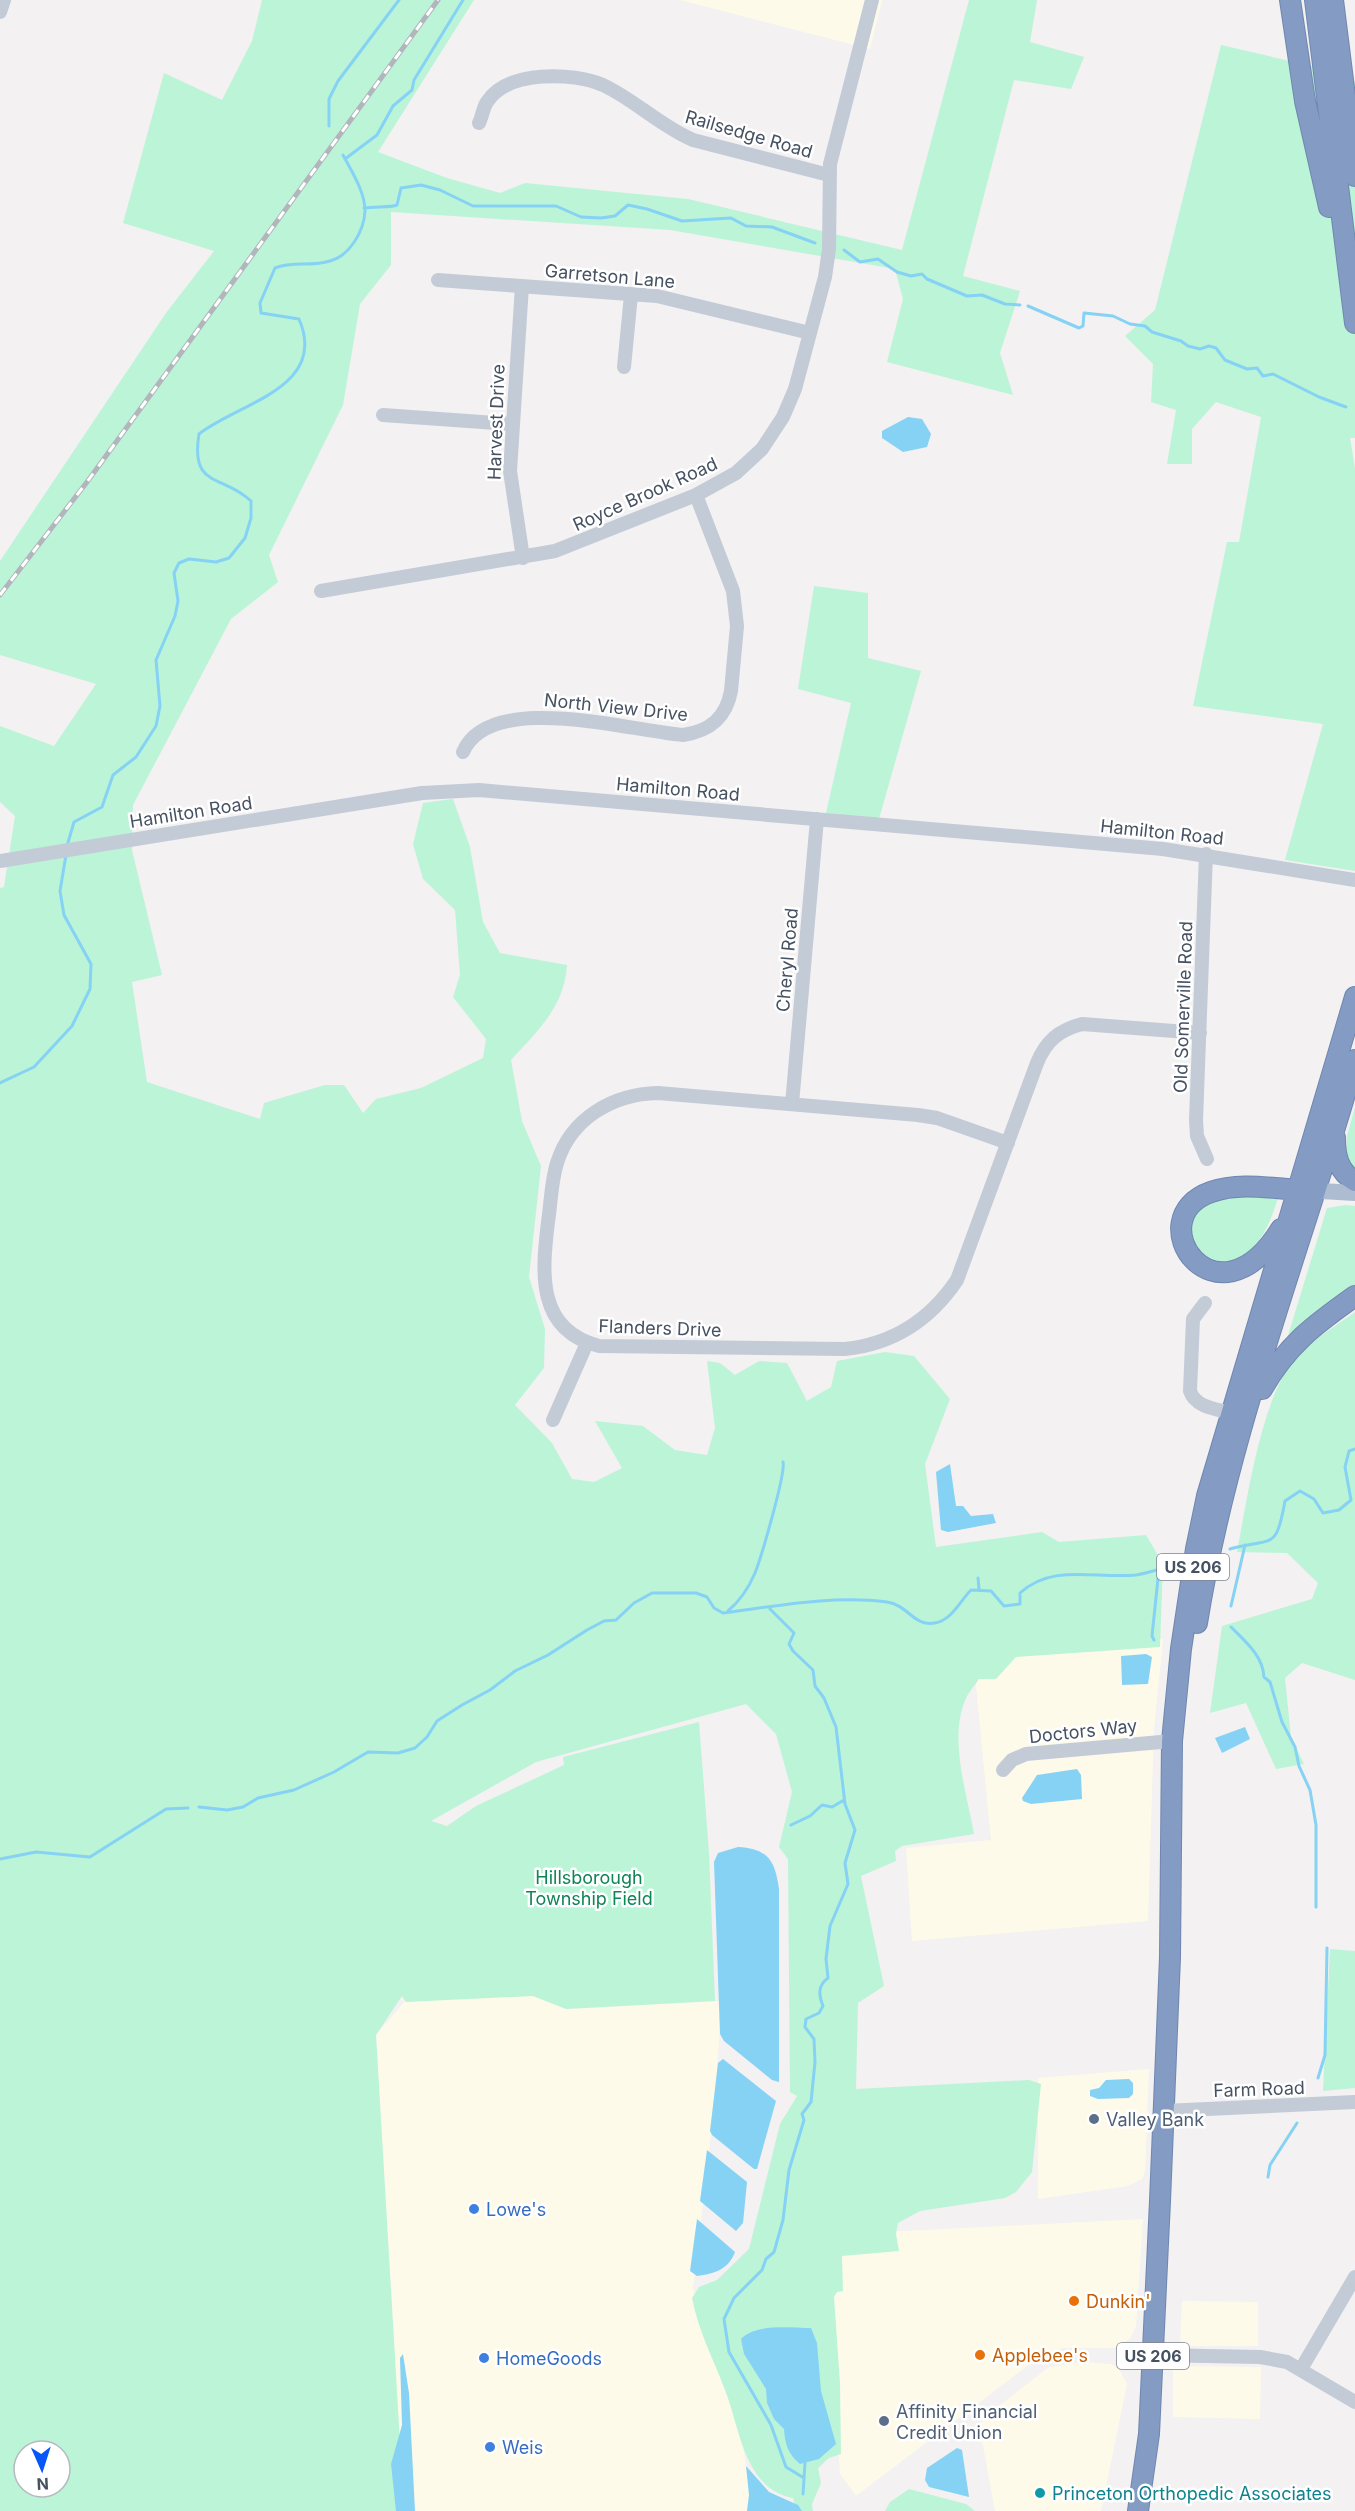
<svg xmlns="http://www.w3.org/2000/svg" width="1355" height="2511" viewBox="0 0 1355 2511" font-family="Inter,sans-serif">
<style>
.commercial{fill:#fefaea}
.green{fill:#bcf4d8;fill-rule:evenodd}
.water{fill:#85d2f5}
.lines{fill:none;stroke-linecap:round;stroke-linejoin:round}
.stream{stroke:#85d2f5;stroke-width:3}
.highway-casing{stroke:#6f87b0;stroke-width:22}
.minor{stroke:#c3cbd7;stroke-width:14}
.major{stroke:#aebcd2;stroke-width:16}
.highway{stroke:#849cc4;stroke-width:20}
.rail-casing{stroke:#b2b5bc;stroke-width:5}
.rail{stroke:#fff;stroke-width:3;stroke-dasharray:9;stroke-linecap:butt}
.service-dot{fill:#5c6f8a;stroke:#fff;stroke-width:2}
.shop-dot{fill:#3f7fe0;stroke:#fff;stroke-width:2}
.food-dot{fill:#e8710a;stroke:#fff;stroke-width:2}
.culture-dot{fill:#0f9aa8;stroke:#fff;stroke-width:2}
.labels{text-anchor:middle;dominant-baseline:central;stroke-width:5;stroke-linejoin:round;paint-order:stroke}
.shield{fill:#fff;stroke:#7e8590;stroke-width:1.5}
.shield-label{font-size:16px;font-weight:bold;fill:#465161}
.street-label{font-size:18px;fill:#465161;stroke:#fff}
.park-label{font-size:18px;fill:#0e8556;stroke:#fff}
.service-label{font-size:18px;fill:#4e5e75;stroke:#fff;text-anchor:start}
.shop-label{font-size:18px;fill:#366cbe;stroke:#fff;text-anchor:start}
.food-label{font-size:18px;fill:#c56008;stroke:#fff;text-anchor:start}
.culture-label{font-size:18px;fill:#0d838f;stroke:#fff;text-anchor:start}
</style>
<rect width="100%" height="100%" fill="#f3f1f1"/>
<path class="commercial" d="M 680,0 L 882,0 L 870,49 Z
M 1163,1639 L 1154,1730 L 1148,1921 L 912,1941 L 906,1848 L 991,1840 L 973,1655 Z
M 533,1996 L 566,2009 L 722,2001 L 714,2110 L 693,2288 L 738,2417 L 750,2488 L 747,2511 L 404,2511 L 376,2035 L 406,2000 Z
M 1149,2069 L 1145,2171 L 1142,2179 L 1128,2186 L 1038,2199 L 1038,2078 Z
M 1143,2219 L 1136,2326 L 1130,2339 L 1115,2348 L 1062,2348 L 1043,2354 L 856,2496 L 840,2474 L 826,2235 Z
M 1182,2301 L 1258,2302 L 1258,2346 L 1180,2346 Z
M 1083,2362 L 1112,2364 L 1119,2369 L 1127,2384 L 1101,2511 L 995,2511 L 983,2446 L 975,2428 L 991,2412 L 1049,2367 Z
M 1181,2366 L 1261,2367 L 1260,2419 L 1173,2417 L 1173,2370 Z"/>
<path class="green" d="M 262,0 L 474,0 L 378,152 L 447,178 L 500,193 L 525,183 L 688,199 L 902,250 L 969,0 L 1037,0 L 1030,42 L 1084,57 L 1071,89 L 1014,80 L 963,276 L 1020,291 L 1000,353 L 1013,395 L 887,362 L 903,299 L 895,269 L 670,230 L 391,212 L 391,265 L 360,304 L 343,405 L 269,555 L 278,582 L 231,619 L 133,805 L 132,850 L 162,975 L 132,982 L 147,1082 L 260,1119 L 264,1103 L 325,1085 L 344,1085 L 363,1113 L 376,1099 L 421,1088 L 483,1058 L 486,1039 L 453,997 L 460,975 L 455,910 L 423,879 L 413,844 L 423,803 L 453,799 L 470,847 L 483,922 L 500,953 L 567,965 C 564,1008 538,1030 511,1060 L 522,1121 L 541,1166 L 529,1277 L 545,1329 L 544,1368 L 515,1405 L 552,1443 L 572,1479 L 594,1482 L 622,1468 L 595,1421 L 643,1426 L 675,1450 L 707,1455 L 715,1428 L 707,1361 L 720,1363 L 735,1375 L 759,1361 L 787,1363 L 807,1401 L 831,1387 L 837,1361 L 885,1352 L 914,1356 L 950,1399 L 925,1464 L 936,1547 L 1042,1532 L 1059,1542 L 1146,1535 L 1163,1564 L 1160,1647 L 1016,1657 L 996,1679 L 979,1679 C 975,1685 969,1692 966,1698 C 948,1738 967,1793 974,1834 L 902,1846 L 895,1851 L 896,1861 L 861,1876 L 884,1986 L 858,2003 L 856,2089 L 1029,2080 L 1041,2084 L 1032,2172 L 1016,2192 L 1005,2198 L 920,2211 L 898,2223 L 896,2234 L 899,2251 L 842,2256 L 843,2291 L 837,2292 L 834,2297 L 840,2383 L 841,2454 L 829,2458 L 818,2468 L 821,2483 L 812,2504 L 813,2511 L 796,2511 L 793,2498 C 744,2489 740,2428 725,2390 C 713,2358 699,2333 692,2298 L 699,2287 L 717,2280 L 749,2249 L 780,2124 L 797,2096 L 790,2092 L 788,1859 L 779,1847 L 792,1792 L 776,1734 L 746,1704 L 536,1762 L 431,1821 L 447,1826 L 476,1806 L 564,1765 L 563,1757 L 699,1722 L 709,1853 L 715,2001 L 566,2009 L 533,1996 L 406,2002 L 402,1996 L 376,2035 L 404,2511 L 0,2511 L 0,888 L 4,887 L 15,816 L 0,802 L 0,726 L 54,746 L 96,684 L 0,655 L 0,561 L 166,313 L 214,251 L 123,223 L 164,73 L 222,100 L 252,41 ZM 24,2451 L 60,2451 L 60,2487 L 24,2487 Z
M 1221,45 L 1350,75 L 1355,82 L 1355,438 L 1350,438 L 1355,468 L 1355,871 L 1285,860 L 1323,724 L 1193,706 L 1227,542 L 1239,542 L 1261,417 L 1216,402 L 1192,429 L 1192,464 L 1167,464 L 1176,410 L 1151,402 L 1153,364 L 1125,336 L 1155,310 Z
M 814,586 L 868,593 L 868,658 L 921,671 L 879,819 L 826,813 L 851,703 L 798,689 Z
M 1355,1107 L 1355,1169 L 1346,1158 L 1347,1136 Z
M 1232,1191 L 1279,1195 C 1267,1233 1261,1243 1230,1269 C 1187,1251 1187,1260 1192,1211 Z
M 1346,1205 L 1355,1206 L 1355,1287 L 1286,1342 L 1327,1208 Z
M 1355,1312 L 1355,1680 L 1302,1663 L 1285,1678 L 1291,1737 L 1304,1764 L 1276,1769 L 1246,1703 L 1210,1713 L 1222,1626 L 1312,1599 L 1318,1583 L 1287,1553 L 1237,1552 C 1247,1499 1261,1402 1293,1360 C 1304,1345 1339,1324 1355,1312 Z
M 1330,1949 L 1355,1951 L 1355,2088 L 1323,2091 Z
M 909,2489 L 966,2504 L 975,2511 L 885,2511 L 890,2502 Z"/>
<path class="water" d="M 908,417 L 922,419 L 931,434 L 927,447 L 903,452 L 882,438 L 882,431 Z
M 950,1464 L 956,1506 L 963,1506 L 971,1516 L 993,1514 L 996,1523 L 948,1532 L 941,1530 L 936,1472 Z
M 1146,1654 L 1152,1657 L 1148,1684 L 1122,1685 L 1121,1656 Z
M 1245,1727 L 1250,1739 L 1222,1753 L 1215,1738 Z
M 1077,1769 L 1081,1775 L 1082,1799 L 1031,1804 L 1023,1801 L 1022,1798 L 1037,1775 Z
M 738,1847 C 768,1849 775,1860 779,1889 L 779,2082 L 772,2080 L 724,2041 L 720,2034 L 714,1862 L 718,1853 Z
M 723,2059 L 776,2101 L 757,2169 L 754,2169 L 712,2135 L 710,2131 L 718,2063 Z
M 1129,2079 L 1133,2083 L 1133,2094 L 1129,2098 L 1098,2099 L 1090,2096 L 1090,2090 L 1099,2088 L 1106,2080 Z
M 707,2150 L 747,2182 L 743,2223 L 736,2231 L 700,2201 Z
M 697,2219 L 735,2252 C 729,2269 714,2274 697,2276 L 690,2271 Z
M 811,2328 L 817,2343 L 821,2391 L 836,2444 L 819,2459 L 800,2464 C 788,2454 785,2444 784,2429 L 774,2419 L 767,2403 L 766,2389 L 744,2354 L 741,2339 C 757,2323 789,2328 811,2328 Z
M 403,2354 L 409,2393 L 415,2511 L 396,2511 L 391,2464 L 402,2425 L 400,2358 Z
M 957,2448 L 962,2450 L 969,2497 L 929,2487 L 925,2480 L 927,2468 Z
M 746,2466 L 769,2492 L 798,2505 L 802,2511 L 747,2511 L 749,2495 Z"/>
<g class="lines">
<path class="stream" d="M 329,126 L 329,99 L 338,81 L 399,0
M 345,159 L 377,135 L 393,106 L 412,90 L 414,80 L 463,0
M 364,208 C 374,206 390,208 397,205 L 401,188 L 421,185 L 440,190 L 473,206 L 556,206 L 581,217 L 601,218 L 615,216 L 628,205 L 647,209 L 682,221 L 731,218 L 746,226 L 772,227 L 815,243
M 844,250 L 860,262 L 878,259 L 897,272 L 911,276 L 922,274 L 927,279 L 967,296 L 982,295 L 1005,304 L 1020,305
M 1028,306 L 1079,328 L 1083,326 L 1084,313 L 1113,316 L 1130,324 L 1145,326 L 1152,332 L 1181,341 L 1188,346 L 1200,349 L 1209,346 L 1216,348 L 1225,360 L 1247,369 L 1257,368 L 1263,376 L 1273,374 L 1319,397 L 1346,407
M 67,846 L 74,822 L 102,807 L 113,775 L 136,757 L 156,726 L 160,706 L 156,660 L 175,616 L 178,601 L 174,573 L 179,563 L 189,559 L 216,562 L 229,558 L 245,538 L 251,518 L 251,501 C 223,474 190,489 199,434 C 238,403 329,388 299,319 L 261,313 L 260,303 L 275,268 C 293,261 311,267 330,261 C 349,256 364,232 365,211 C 365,192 352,172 343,155
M 0,1083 L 34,1067 L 72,1026 L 90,989 L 91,964 L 64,915 L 60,891 L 66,855
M 1230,1549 C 1273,1537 1276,1552 1285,1501 L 1300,1491 L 1314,1499 L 1323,1513 L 1339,1510 L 1351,1500 L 1345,1467 L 1349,1451 L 1355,1449
M 978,1578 L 979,1589
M 1231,1606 L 1245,1545
M 770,1609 L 794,1633 L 789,1644 L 793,1651 L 813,1670 L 815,1686 L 824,1698 L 836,1727 L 845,1804 L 855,1830 L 845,1863 L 848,1884 L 830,1926 L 826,1959 L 828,1978 C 817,1986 819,1996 823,2006 L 819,2013 L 806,2019 L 805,2027 L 814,2039 L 815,2062 L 811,2102 L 802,2114 L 804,2120 L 789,2170 L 783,2220 L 774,2252 L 766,2259 L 762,2270 L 734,2298 L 724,2319 L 729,2352 L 771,2425 L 786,2467 L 804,2478
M 728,1611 C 740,1601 749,1587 755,1573 C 761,1558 786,1473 783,1462
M 1231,1627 C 1245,1641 1263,1656 1264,1677 L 1270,1682 L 1282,1722 L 1295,1747 L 1299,1766 L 1310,1790 L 1316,1825 L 1316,1907
M 1154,1640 L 1152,1636 L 1159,1569
M 199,1807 L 227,1810 L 243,1807 L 258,1798 L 294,1790 L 334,1772 L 368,1752 L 398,1753 L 415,1748 L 427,1737 L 437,1721 L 462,1705 L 490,1690 L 515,1671 L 548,1655 L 587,1630 L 604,1621 L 616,1620 L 634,1603 L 652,1593 L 696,1593 L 707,1597 L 714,1608 L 723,1613 C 775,1606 834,1595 887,1602 C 908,1605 914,1627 935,1623 C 952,1620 960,1601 971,1590 L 991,1591 L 1004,1606 L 1020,1604 L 1020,1593 C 1053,1563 1095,1579 1136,1575 C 1149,1573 1163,1568 1176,1564
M 791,1825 L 810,1816 L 822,1805 L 832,1807 L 844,1800
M 0,1859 L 36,1852 L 90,1857 L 166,1809 L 188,1808
M 1318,2078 L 1325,2055 L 1327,1948
M 1268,2177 L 1270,2165 L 1297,2123
M 803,2494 L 805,2463"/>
<g class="highway-casing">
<path id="highway" d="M 1290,0 L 1305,101 L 1329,207
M 1315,0 L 1355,323
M 1333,0 L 1355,176
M 1335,1138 C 1335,1155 1338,1172 1355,1181
M 1281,1229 C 1216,1334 1137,1218 1211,1192 C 1238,1182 1270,1188 1298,1190
M 1262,1389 C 1287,1345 1314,1325 1355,1296
M 1197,1623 C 1228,1430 1302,1247 1355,1060
M 1138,2511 L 1149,2434 L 1160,2201 L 1170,1957 L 1172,1741 L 1181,1649 L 1196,1549 L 1207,1496 L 1355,997"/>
</g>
<path class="minor" d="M 0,12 L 4,0
M 479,123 C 482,117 483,108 487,102 C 507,70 573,72 603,85 C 635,100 660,126 693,140 L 829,175
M 438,280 L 657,296 L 810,333
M 522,286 L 510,471 L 523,558
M 624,367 L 631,295
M 383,415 L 511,424
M 321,591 L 555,551 L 696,495 L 736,473 L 762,449 L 783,417 L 795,389 L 825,277 L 829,249 L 830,164 L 872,0
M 463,752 C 490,690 631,731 683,735 C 710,731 726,718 731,691 L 737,626 L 733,591 L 696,495
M 1206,854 L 1196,1120 L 1197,1136 L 1207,1159
M 0,861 L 422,793 L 479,790 L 1163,849 L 1355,880
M 792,1104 L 817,819
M 1008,1143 L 937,1118 L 918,1115 L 658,1093 C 613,1094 571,1118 557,1163 C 551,1182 551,1203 548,1222 C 542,1272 536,1330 599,1346 L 845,1349 C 893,1344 930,1320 957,1280 L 1037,1063 C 1046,1041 1059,1030 1082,1024 L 1200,1033
M 1205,1303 L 1193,1319 L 1190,1391 C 1195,1407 1216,1409 1231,1413
M 553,1420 L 587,1343
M 1003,1770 L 1012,1760 L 1026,1754 L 1172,1741
M 1164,2111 L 1355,2102
M 1153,2355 L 1260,2357 L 1287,2362 L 1355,2402
M 1301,2369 L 1355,2277"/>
<path class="major" d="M 1305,1190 L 1355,1193"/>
<use href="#highway" class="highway"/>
<g class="rail-casing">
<path id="rail" d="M 0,595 L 87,482 L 438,0"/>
</g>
<use href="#rail" class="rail"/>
</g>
<g class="service-dot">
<circle cx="1094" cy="2119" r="6"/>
<circle cx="884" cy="2421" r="6"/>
</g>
<g class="shop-dot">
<circle cx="474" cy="2209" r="6"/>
<circle cx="484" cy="2358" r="6"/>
<circle cx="490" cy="2447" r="6"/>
</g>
<g class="food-dot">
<circle cx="1074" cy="2301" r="6"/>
<circle cx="980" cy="2355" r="6"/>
</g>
<circle class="culture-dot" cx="1040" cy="2493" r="6"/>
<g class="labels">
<g class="shield">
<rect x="1157" y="1554" width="72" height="26" rx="4.5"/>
<rect x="1117" y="2343" width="72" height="26" rx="4.5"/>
</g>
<g class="shield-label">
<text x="1193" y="1567">US 206</text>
<text x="1153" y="2356">US 206</text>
</g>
<g class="street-label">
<text transform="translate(749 134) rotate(16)">Railsedge Road</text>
<text transform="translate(610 276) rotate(5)">Garretson Lane</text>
<text transform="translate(496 422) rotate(-88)">Harvest Drive</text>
<text transform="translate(645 494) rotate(-24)">Royce Brook Road</text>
<text transform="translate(616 707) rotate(6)">North View Drive</text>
<text transform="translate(678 789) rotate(5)">Hamilton Road</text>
<text transform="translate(191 812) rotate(-9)">Hamilton Road</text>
<text transform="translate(1162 832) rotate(6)">Hamilton Road</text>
<text transform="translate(787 960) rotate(-85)">Cheryl Road</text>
<text transform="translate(1183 1007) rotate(-88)">Old Somerville Road</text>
<text transform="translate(660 1328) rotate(2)">Flanders Drive</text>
<text transform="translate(1083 1731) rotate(-6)">Doctors Way</text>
<text transform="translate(1259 2089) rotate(-2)">Farm Road</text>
</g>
<g class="park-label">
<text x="589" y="1877">Hillsborough<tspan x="589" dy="21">Township Field</tspan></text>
</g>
<g class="service-label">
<text x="1106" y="2119">Valley Bank</text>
<text x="896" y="2411">Affinity Financial<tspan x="896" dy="21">Credit Union</tspan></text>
</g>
<g class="shop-label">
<text x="486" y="2209">Lowe's</text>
<text x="496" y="2358">HomeGoods</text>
<text x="502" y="2447">Weis</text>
</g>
<g class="food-label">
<text x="1086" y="2301">Dunkin'</text>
<text x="992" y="2355">Applebee's</text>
</g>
<g class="culture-label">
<text x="1052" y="2493">Princeton Orthopedic Associates</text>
</g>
</g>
<g transform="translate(42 2469) rotate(177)"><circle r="28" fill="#ffffff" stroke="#b5b9c0" stroke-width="1.5"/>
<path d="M0-4.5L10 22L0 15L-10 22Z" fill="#0656f8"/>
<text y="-9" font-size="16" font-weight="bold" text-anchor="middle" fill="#465161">N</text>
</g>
</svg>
